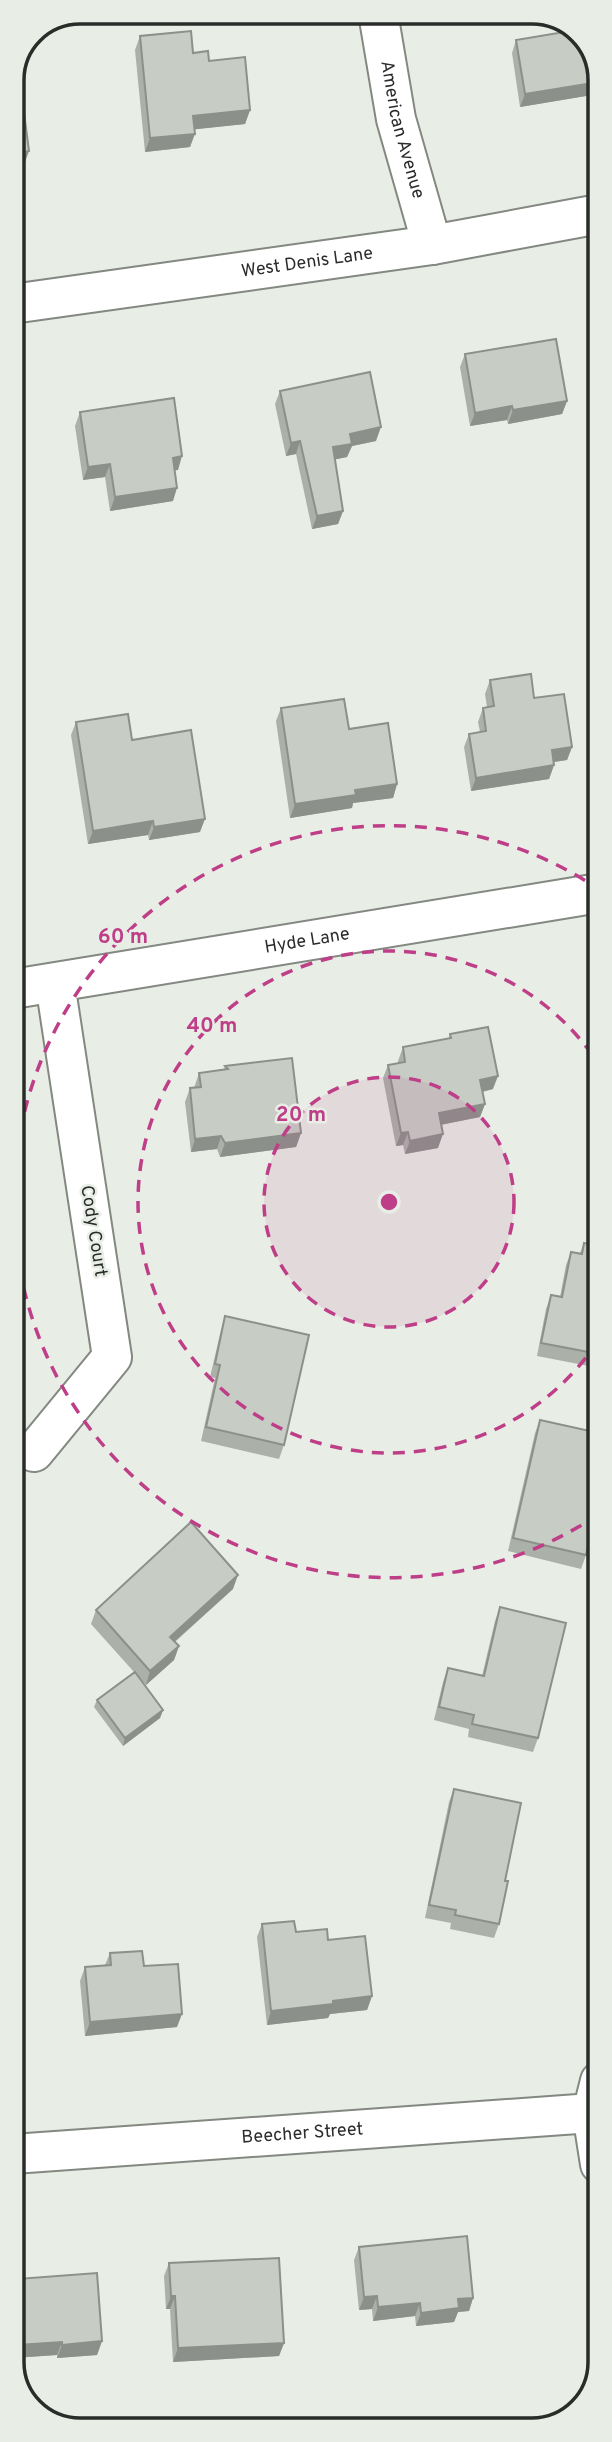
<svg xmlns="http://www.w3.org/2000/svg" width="612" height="2442" viewBox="0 0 612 2442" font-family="Overpass,sans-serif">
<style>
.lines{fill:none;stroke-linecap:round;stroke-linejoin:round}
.minor-casing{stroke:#838881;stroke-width:42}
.minor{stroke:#fff;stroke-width:38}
.wall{fill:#abb0a9}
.shaded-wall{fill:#8b908a}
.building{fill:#c7cdc5;stroke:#8b908a;stroke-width:2}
.ring{fill:none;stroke:#bf3e88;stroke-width:3.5;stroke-dasharray:12 9}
.labels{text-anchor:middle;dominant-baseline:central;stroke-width:5;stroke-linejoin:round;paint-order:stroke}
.street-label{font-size:18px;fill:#292c29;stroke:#e8eee6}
.rim{fill:none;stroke:#292c29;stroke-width:3.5}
.centre{fill:#bf3e88;stroke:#e8eee6;stroke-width:3.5}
.ring-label{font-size:21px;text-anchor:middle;font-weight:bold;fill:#bf3e88;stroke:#e8eee6;stroke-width:5;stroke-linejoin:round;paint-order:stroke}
</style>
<rect width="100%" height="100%" fill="#e8eee6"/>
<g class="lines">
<g class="minor-casing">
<g id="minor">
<path id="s1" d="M 378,13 L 396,119 L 432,245"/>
<path id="s2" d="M 12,304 L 432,245 L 599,214"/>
<path id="s3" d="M 13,989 L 599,893"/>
<path d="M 34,1452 L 112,1357 L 55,983"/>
<path d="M 600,2081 L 592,2113 L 600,2164"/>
<path id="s4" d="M 13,2154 L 592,2113"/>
</g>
</g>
<use href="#minor" class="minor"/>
</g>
<path class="wall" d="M 140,36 L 193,53 L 209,61 L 250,110 L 245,124 L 195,129 L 190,147 L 145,152 L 135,50 Z
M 516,40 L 598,94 L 520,107 L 512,53 Z
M 465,354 L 567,401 L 562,414 L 508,424 L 507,420 L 470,426 L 460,367 Z
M 280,391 L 376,441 L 352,446 L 347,457 L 335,459 L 343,511 L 338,524 L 312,529 L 296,454 L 286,456 L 275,404 Z
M 80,412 L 178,470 L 175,470 L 173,501 L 110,511 L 105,477 L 83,480 L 75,426 Z
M 490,680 L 534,698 L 572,747 L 567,760 L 554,762 L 554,765 L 549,779 L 471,791 L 464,747 L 469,734 L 480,732 L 478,722 L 483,708 L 487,707 L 485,694 Z
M 281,708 L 349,729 L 397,784 L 393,798 L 353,803 L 352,808 L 290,818 L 276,721 Z
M 76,722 L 132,740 L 200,832 L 149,840 L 148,835 L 88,844 L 71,735 Z
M 599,1012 L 599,1084 L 596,1085 L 587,1026 L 592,1013 Z
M 450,1034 L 493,1089 L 483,1092 L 485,1104 L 480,1117 L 441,1125 L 438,1148 L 405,1154 L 403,1145 L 396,1146 L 383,1078 L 388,1065 L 398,1063 L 398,1061 L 403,1047 L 449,1038 Z
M 225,1066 L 301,1133 L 296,1147 L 220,1157 L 217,1149 L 191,1152 L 185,1102 L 190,1088 L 194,1088 L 199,1073 L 224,1069 Z
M 584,1243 L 599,1246 L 599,1368 L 537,1356 L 546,1309 L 551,1295 L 560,1297 L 566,1265 L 571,1252 L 580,1253 Z
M 225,1316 L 284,1445 L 279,1459 L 201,1441 L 215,1378 L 210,1377 L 221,1330 Z
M 540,1420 L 596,1499 L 586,1555 L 581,1569 L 508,1551 L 535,1433 Z
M 233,1589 L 175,1642 L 179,1646 L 174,1660 L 146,1685 L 137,1675 L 163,1710 L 160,1718 L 123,1746 L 94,1707 L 97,1700 L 134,1672 L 91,1624 L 96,1610 Z
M 500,1607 L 538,1738 L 533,1752 L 468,1737 L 469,1729 L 434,1720 L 443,1682 L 448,1668 L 482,1676 L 495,1621 Z
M 454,1789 L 505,1881 L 499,1924 L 494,1938 L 450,1929 L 451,1923 L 425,1918 L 449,1802 Z
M 262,1924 L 328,1940 L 372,1996 L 367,2010 L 330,2014 L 328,2018 L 267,2025 L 257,1937 Z
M 110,1953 L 144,1966 L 177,2027 L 85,2036 L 80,1981 L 85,1967 L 105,1965 Z
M 359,2247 L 473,2298 L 469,2311 L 458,2312 L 454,2322 L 416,2326 L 415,2316 L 373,2321 L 372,2309 L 359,2310 L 354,2260 Z
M 169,2263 L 284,2343 L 279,2356 L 173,2362 L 170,2309 L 166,2309 L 164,2276 Z
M 13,2272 L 18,2279 L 102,2341 L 97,2355 L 57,2358 L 57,2355 L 13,2358 Z"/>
<path class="shaded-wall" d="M 599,78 L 598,94 L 520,107 L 525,94 Z
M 250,110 L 245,124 L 189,130 L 193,116 Z
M 195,134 L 190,147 L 145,152 L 150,138 Z
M 29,151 L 24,165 L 12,166 L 12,154 Z
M 567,401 L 562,414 L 508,424 L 513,410 Z
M 512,406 L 507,420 L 470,426 L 475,413 Z
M 381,427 L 376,441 L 352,446 L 347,457 L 328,461 L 333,447 L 350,434 Z
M 300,441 L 296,454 L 286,456 L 291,443 Z
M 182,456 L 178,470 L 168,471 L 173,458 Z
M 110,464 L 105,477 L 83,480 L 88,467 Z
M 177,488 L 173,501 L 110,511 L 115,497 Z
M 343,511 L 338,524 L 312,529 L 317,516 Z
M 572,747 L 567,760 L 547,763 L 552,750 Z
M 554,765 L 549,779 L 471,791 L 476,778 Z
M 397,784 L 393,798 L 353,803 L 352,808 L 290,818 L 295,804 L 355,790 Z
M 205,819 L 200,832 L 149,840 L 154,827 Z
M 153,821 L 148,835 L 88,844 L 93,831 Z
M 498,1076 L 493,1089 L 475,1093 L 480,1080 Z
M 485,1104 L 480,1117 L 434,1126 L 439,1113 Z
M 408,1132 L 403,1145 L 396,1146 L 401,1133 Z
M 301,1133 L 296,1147 L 220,1157 L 225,1143 Z
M 443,1134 L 438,1148 L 405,1154 L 410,1141 Z
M 221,1136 L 217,1149 L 191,1152 L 195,1139 Z
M 238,1575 L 233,1589 L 165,1650 L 170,1637 Z
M 179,1646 L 174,1660 L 146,1685 L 150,1671 Z
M 163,1710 L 160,1718 L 123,1746 L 125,1738 Z
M 372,1996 L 367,2010 L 330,2014 L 328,2018 L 267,2025 L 271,2011 L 333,2001 Z
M 182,2014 L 177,2027 L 85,2036 L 90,2022 Z
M 171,2296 L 175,2296 L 170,2309 L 166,2309 Z
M 377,2296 L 372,2309 L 359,2310 L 364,2297 Z
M 473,2298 L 469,2311 L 458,2312 L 454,2322 L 416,2326 L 421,2313 L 458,2299 Z
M 420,2303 L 415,2316 L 373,2321 L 378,2307 Z
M 102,2341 L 97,2355 L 57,2358 L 62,2345 Z
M 62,2342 L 57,2355 L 13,2358 L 13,2354 L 17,2345 Z
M 284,2343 L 279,2356 L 173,2362 L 178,2348 Z"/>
<path class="building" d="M 576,30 L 579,32 L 598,68 L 599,82 L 525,94 L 516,40 Z
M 191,31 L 193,53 L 208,51 L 209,61 L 245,57 L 250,110 L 193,116 L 195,134 L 150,138 L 140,36 Z
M 21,90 L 29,151 L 12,154 L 12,91 Z
M 556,339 L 567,401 L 513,410 L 512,406 L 475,413 L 465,354 Z
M 370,372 L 381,427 L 350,434 L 352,444 L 333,447 L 343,511 L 317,516 L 300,441 L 291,443 L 280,391 Z
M 174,398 L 182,456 L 173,458 L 177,488 L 115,497 L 110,464 L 88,467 L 80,412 Z
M 531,674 L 534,698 L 564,694 L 572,747 L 552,750 L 554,765 L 476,778 L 469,734 L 486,731 L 483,708 L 494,706 L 490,680 Z
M 344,699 L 349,729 L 388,723 L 397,784 L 355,790 L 356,795 L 295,804 L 281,708 Z
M 128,714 L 132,740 L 191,730 L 205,819 L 154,827 L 153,821 L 93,831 L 76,722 Z
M 13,827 L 16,843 L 13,843 Z
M 599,1012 L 599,1058 L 592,1013 Z
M 488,1027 L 498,1076 L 480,1080 L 485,1104 L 439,1113 L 443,1134 L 410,1141 L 408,1132 L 401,1133 L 388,1065 L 405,1062 L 403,1047 L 451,1038 L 450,1034 Z
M 292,1058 L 301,1133 L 225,1143 L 221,1136 L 195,1139 L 190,1088 L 201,1087 L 199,1073 L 228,1069 L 225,1066 Z
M 584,1243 L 599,1246 L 599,1354 L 541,1343 L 551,1295 L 562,1297 L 571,1252 L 582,1254 Z
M 225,1316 L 309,1335 L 284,1445 L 206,1427 L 220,1365 L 215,1364 Z
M 540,1420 L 599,1433 L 599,1484 L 596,1499 L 599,1501 L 586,1555 L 513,1538 Z
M 191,1522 L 238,1575 L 170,1637 L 179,1646 L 150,1671 L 96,1610 Z
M 500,1607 L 566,1623 L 538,1738 L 472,1724 L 474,1715 L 439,1707 L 448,1668 L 484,1676 Z
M 13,1620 L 18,1622 L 13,1637 Z
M 135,1672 L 163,1710 L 125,1738 L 97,1700 Z
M 454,1789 L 521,1803 L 505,1881 L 508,1881 L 499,1924 L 455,1915 L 456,1910 L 429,1905 Z
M 294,1921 L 296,1932 L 327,1929 L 328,1940 L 365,1936 L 372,1996 L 333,2001 L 333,2004 L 271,2011 L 262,1924 Z
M 142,1951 L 144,1966 L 178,1964 L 182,2014 L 90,2022 L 85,1967 L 111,1965 L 110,1953 Z
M 467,2236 L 473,2298 L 458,2299 L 459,2308 L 421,2313 L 420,2303 L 378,2307 L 377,2296 L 364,2297 L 359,2247 Z
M 279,2258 L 284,2343 L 178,2348 L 175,2296 L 171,2296 L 169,2263 Z
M 13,2272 L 17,2272 L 18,2279 L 97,2273 L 102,2341 L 62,2345 L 62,2342 L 17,2345 L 16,2340 L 13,2340 Z"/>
<circle cx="389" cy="1202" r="125" fill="#bf3e88" fill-opacity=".12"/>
<g class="ring">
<circle cx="389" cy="1202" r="125"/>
<path d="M598 1341A251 251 0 1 1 598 1063"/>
<path d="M599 1514A376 376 0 1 1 597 888"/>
</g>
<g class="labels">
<g class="street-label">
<text stroke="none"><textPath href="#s1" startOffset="119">American Avenue</textPath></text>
<text stroke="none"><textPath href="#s2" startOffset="298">West Denis Lane</textPath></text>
<text stroke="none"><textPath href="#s3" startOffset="298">Hyde Lane</textPath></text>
<text transform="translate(93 1231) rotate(81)">Cody Court</text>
<text stroke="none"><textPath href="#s4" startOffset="290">Beecher Street</textPath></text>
</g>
</g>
<path d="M0 0H612V2442H0ZM80 24H532A56 56 0 0 1 588 80V2362A56 56 0 0 1 532 2418H80A56 56 0 0 1 24 2362V80A56 56 0 0 1 80 24Z" fill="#e8eee6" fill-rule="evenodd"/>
<path class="rim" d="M80 24H532A56 56 0 0 1 588 80V2362A56 56 0 0 1 532 2418H80A56 56 0 0 1 24 2362V80A56 56 0 0 1 80 24Z"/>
<circle cx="389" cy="1202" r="10" class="centre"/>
<g class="ring-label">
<text x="123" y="943">60 m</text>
<text x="212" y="1032">40 m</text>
<text x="301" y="1121">20 m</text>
</g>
</svg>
